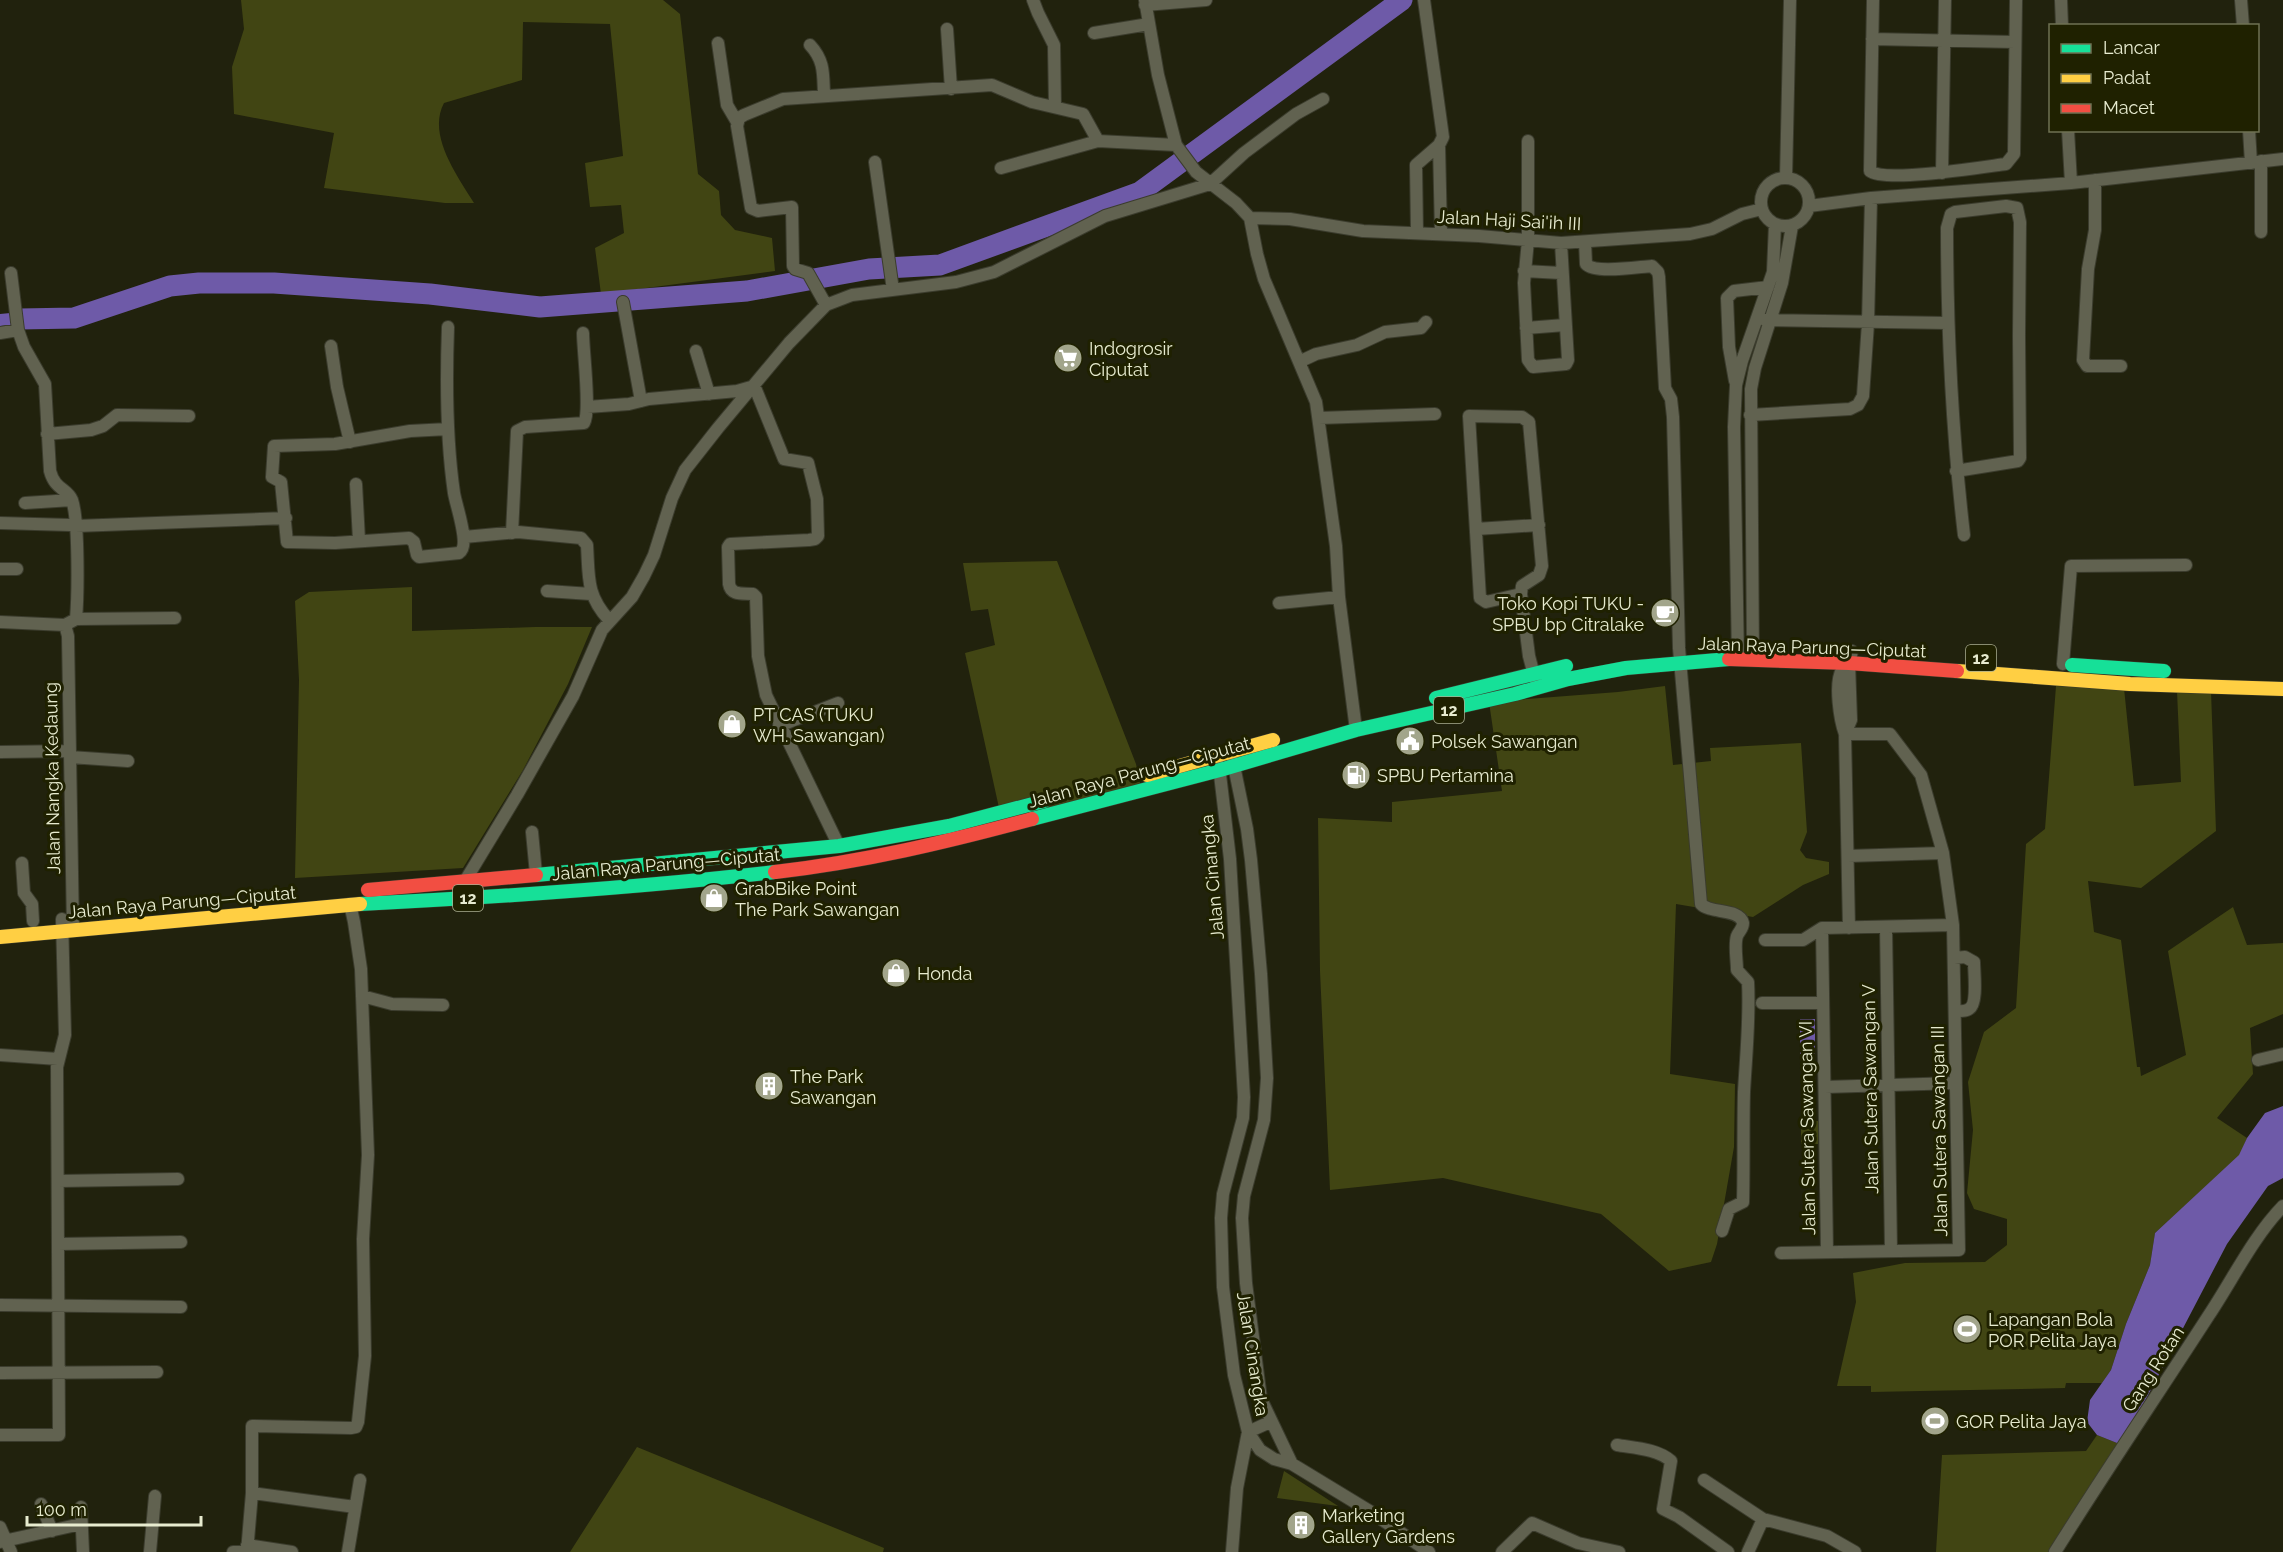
<svg xmlns="http://www.w3.org/2000/svg" width="2283" height="1552" viewBox="0 0 2283 1552" font-family="Raleway,sans-serif">
<style>
.green{fill:#414513}
.water{fill:#6e5aa8}
.lines{fill:none;stroke-linecap:round;stroke-linejoin:round}
.canal{stroke:#6e5aa8;stroke-width:12}
.river{stroke:#6e5aa8;stroke-width:21}
.street-casing{stroke:#3b3c2d;stroke-width:14}
.fast-casing{stroke:#3b3c2d;stroke-width:15}
.slow-casing{stroke:#3b3c2d;stroke-width:15}
.jam-casing{stroke:#3b3c2d;stroke-width:15}
.street{stroke:#616250;stroke-width:12}
.fast{stroke:#16e098;stroke-width:14}
.slow{stroke:#ffcf43;stroke-width:14}
.jam{stroke:#f24e42;stroke-width:14}
.labels{text-anchor:middle;dominant-baseline:central;stroke-width:6;stroke-linejoin:round;paint-order:stroke}
.shield{fill:#1f2100;stroke:#abae91;stroke-width:1.5}
.shield-label{font-size:16px;font-weight:bold;fill:#e7ebcf}
.street-label{font-size:18px;fill:#e7ebcf;stroke:#1f2100}
.poi-label{font-size:18px;fill:#e7ebcf;stroke:#1f2100;text-anchor:start}
</style>
<rect width="100%" height="100%" fill="#21220d"/>
<path class="green" d="M 241,0 L 663,0 L 680,14 L 698,174 L 719,191 L 721,215 L 735,230 L 772,238 L 775,271 L 601,294 L 595,248 L 624,233 L 621,205 L 590,207 L 585,163 L 623,156 L 610,24 L 523,22 L 522,80 L 444,103 C 427,135 457,175 474,203 L 445,203 L 324,188 L 334,133 L 234,114 L 232,67 L 244,29 Z
M 1057,561 L 1136,764 L 1141,788 L 1003,826 L 965,653 L 995,645 L 988,609 L 971,611 L 963,563 Z
M 412,587 L 412,631 L 535,627 L 592,627 L 568,684 L 523,770 L 463,868 L 295,878 L 299,680 L 295,601 L 309,592 Z
M 1665,686 L 1673,765 L 1711,761 L 1710,748 L 1801,743 L 1807,832 L 1800,850 L 1806,858 L 1829,862 L 1829,874 L 1803,885 L 1753,917 L 1676,904 L 1670,1074 L 1735,1084 L 1734,1147 L 1717,1244 L 1711,1262 L 1669,1271 L 1601,1214 L 1443,1178 L 1330,1190 L 1320,971 L 1318,818 L 1392,822 L 1392,802 L 1502,791 L 1489,702 L 1618,692 Z
M 2056,686 L 2124,688 L 2134,786 L 2181,782 L 2177,691 L 2211,691 L 2216,831 L 2141,888 L 2088,881 L 2094,932 L 2121,940 L 2137,1067 L 2140,1067 L 2141,1076 L 2186,1055 L 2168,951 L 2233,907 L 2247,945 L 2283,943 L 2283,1014 L 2250,1028 L 2253,1074 L 2217,1118 L 2247,1138 L 2240,1155 L 2155,1233 L 2150,1265 L 2126,1324 L 2111,1370 L 2102,1383 L 2066,1383 L 2065,1388 L 1871,1392 L 1871,1386 L 1837,1386 L 1856,1302 L 1853,1273 L 1905,1263 L 1985,1262 L 2007,1245 L 2007,1219 L 1974,1209 L 1967,1193 L 1973,1130 L 1968,1082 L 1984,1032 L 2016,1008 L 2026,844 L 2045,829 Z
M 1801,1121 L 1818,1121 L 1818,1144 L 1801,1144 Z
M 2097,1435 L 2122,1445 L 2056,1552 L 1936,1552 L 1942,1455 L 2086,1451 Z
M 637,1447 L 884,1548 L 883,1552 L 570,1552 Z
M 1284,1471 L 1338,1506 L 1277,1498 Z"/>
<path class="water" d="M 1800,1019 L 1815,1019 L 1815,1054 L 1800,1054 Z
M 2283,1106 L 2283,1178 L 2268,1186 L 2227,1244 L 2122,1445 L 2097,1435 L 2087,1422 L 2090,1400 L 2111,1370 L 2126,1324 L 2150,1265 L 2155,1233 L 2239,1155 L 2247,1138 L 2265,1113 Z"/>
<g class="lines">
<path class="canal" d="M 0,320 L 11,319"/>
<path class="river" d="M 20,319 L 74,318 L 170,286 L 199,283 L 274,283 L 430,294 L 540,307 L 747,291 L 869,269 L 940,265 L 1140,192 L 1402,0"/>
<g class="street-casing">
<path id="street" d="M 1033,0 L 1038,13 L 1054,45 L 1055,107
M 1145,0 L 1158,75 L 1176,145 L 1196,172 L 1236,203 L 1250,218 L 1257,254 L 1264,279 L 1316,402 L 1336,546 L 1339,597 L 1356,730
M 1873,0 L 1870,171 C 1885,183 1983,167 2006,164 L 2014,154 L 2016,0
M 2061,0 L 2062,26
M 2241,0 L 2243,26
M 1145,5 L 1206,0
M 947,29 L 951,89
M 1094,33 L 1149,24
M 1872,39 L 2015,42
M 718,43 L 727,105 L 737,122
M 810,45 C 825,61 823,75 824,95
M 2068,130 L 2071,183
M 2249,130 L 2251,163
M 1528,141 L 1528,240 L 1524,283 L 1528,360 L 1533,367 L 1566,364 L 1568,360 L 1561,243
M 1439,145 L 1441,234
M 2261,161 L 2261,232
M 875,162 L 893,290
M 1001,168 L 1098,141
M 1942,173 L 1945,0
M 1786,178 L 1790,0
M1761 202a24 24 0 1 1 48 0a24 24 0 1 1-48 0Z
M 2095,180 L 2095,230 L 2088,269 L 2083,360 L 2087,366 L 2121,366
M 1809,206 L 1871,198 L 2071,183 L 2283,159
M 1250,218 L 1290,219 L 1363,231 L 1479,236 L 1561,243 L 1690,234 L 1712,229 L 1742,214 L 1762,209
M 1417,233 L 1416,165 L 1439,145 L 1443,137 L 1424,0
M 1585,242 L 1586,264 C 1595,274 1637,267 1652,266 L 1658,272 L 1659,277 L 1665,388 L 1671,399 L 1673,417 L 1679,648 L 1701,904 C 1710,914 1740,908 1743,923 C 1743,929 1739,931 1737,936 C 1734,945 1737,960 1737,970 L 1748,982 C 1750,1019 1746,1055 1744,1092 C 1743,1129 1744,1166 1743,1202 L 1729,1209 L 1722,1231
M 1524,271 L 1561,273
M 11,273 L 18,330
M 623,302 L 641,401
M 826,305 L 808,273 L 795,269 L 793,266 L 792,207 L 758,211 L 751,208 L 737,126 L 739,118 L 744,115 L 783,99 L 992,85 L 1032,102 L 1083,114 L 1098,141 L 1176,145
M 1765,320 L 1947,323
M 1526,328 L 1565,325
M 0,333 L 18,330 L 24,347 L 45,384 L 50,471 C 55,490 67,488 72,500 C 79,520 78,596 76,619
M 331,346 L 337,387 L 350,442
M 696,351 L 709,394
M 1301,361 L 1316,354 L 1357,345 L 1385,332 L 1421,328 L 1426,322
M 1735,381 L 1729,347 L 1727,298 L 1734,291 L 1768,287
M 587,407 L 629,404 L 649,399 L 737,391 L 751,387 L 756,390 L 784,459 L 808,463 L 817,499 L 818,536 L 815,539 L 809,540 L 730,544 L 728,547 L 729,584 C 731,596 743,593 753,594 L 756,597 L 758,656 L 766,695 L 839,846
M 1750,415 L 1850,409 L 1858,405 L 1863,396 L 1868,323 L 1871,198
M 1319,418 L 1435,414
M 448,429 L 410,431 L 335,444 L 274,446 L 272,477 L 281,482 L 287,542 L 335,543 L 409,538 L 414,542 L 417,555 L 419,557 L 459,553 C 471,546 456,506 454,493 C 446,438 446,382 448,327
M 47,434 L 91,430 L 103,426 L 117,415 L 189,416
M 1956,471 L 2018,461 L 2020,458 L 2019,336 L 2020,222 L 2017,208 L 2006,206 L 1955,212 L 1951,214 L 1947,228 C 1947,332 1952,432 1964,535
M 356,484 L 359,540
M 25,503 L 72,500
M 0,523 L 70,525
M 76,526 L 286,518
M 1476,529 L 1539,525
M 512,533 L 517,431 L 525,427 L 584,423 C 591,411 583,351 583,333
M 464,537 L 518,532 L 581,538 L 587,545 C 589,577 586,595 609,620
M 0,569 L 17,569
M 547,591 L 591,594
M 1521,594 L 1486,602 L 1480,598 L 1469,416 L 1522,417 L 1529,422 L 1542,566 L 1539,575 L 1522,586 L 1521,594 L 1529,656 L 1535,679
M 1279,603 L 1339,597
M 0,622 L 65,625 L 76,619 L 175,618
M 65,625 L 68,636 L 73,930
M 1738,659 L 1734,427 L 1736,385 L 1742,361 L 1773,272 L 1775,224
M 1753,660 L 1751,389 L 1755,368 L 1782,283 L 1792,226
M 1849,663 C 1846,665 1843,667 1842,670 C 1834,683 1840,721 1845,734 L 1849,928
M 2063,664 L 2071,566 L 2186,565
M 779,726 L 838,703
M 1845,734 L 1851,720 L 1849,663 L 1852,651
M 0,752 L 70,751
M 70,757 L 128,761
M 1233,761 L 1247,829 L 1251,860 L 1261,974 L 1267,1078 L 1264,1120 L 1244,1196 L 1242,1218 L 1246,1283 L 1261,1399 L 1292,1464
M 1219,766 L 1230,859 L 1244,1097 L 1243,1118 L 1223,1194 L 1221,1218 L 1223,1287 L 1234,1375 L 1248,1432 L 1260,1450 L 1274,1459 L 1292,1464 L 1371,1512 L 1429,1552
M 532,832 L 536,874
M 1848,856 L 1943,853
M 22,863 L 24,893 L 32,904 L 33,921
M 465,881 L 517,795 L 573,696 L 602,630 L 632,597 L 644,576 L 654,555 L 672,498 L 685,470 L 718,428 L 789,343 L 826,305 L 852,295 L 956,282 L 994,272 L 1105,216 L 1210,184 L 1244,153 L 1296,114 L 1323,99
M 1886,927 L 1891,1251
M 1822,928 L 1827,1252
M 1765,940 L 1803,940 L 1822,928 L 1953,925
M 1954,958 L 1965,957 L 1974,962 C 1974,972 1978,1004 1969,1009 C 1965,1012 1959,1011 1955,1011
M 362,996 L 392,1004 L 443,1005
M 1762,1003 L 1823,1003
M 0,1055 L 58,1059
M 2258,1060 L 2283,1054
M 1825,1087 L 1956,1083
M 58,1181 L 178,1179
M 58,1244 L 181,1242
M 1781,1253 L 1959,1250 L 1953,925 L 1943,853 L 1921,775 L 1890,734 L 1845,734
M 0,1305 L 181,1307
M 0,1373 L 157,1372
M 0,1435 L 59,1435 L 57,1067 L 65,1035 L 62,919
M 1617,1445 C 1635,1448 1658,1449 1671,1461 L 1663,1509 L 1679,1517 L 1728,1552
M 1704,1480 L 1763,1519 L 1827,1536 L 1855,1552
M 252,1493 L 355,1507
M 41,1504 L 52,1531
M 81,1507 L 83,1552
M 0,1527 L 11,1552
M 0,1542 L 81,1524
M 247,1545 L 292,1552
M 150,1552 L 155,1496
M 233,1552 L 247,1552
M 247,1552 L 252,1493 L 252,1426 L 351,1428 L 356,1427 L 358,1422 L 365,1356 L 363,1239 L 368,1155 L 361,969 L 354,922 L 350,904
M 348,1552 L 360,1480
M 1232,1552 L 1237,1488 L 1248,1432 L 1270,1422
M 1502,1552 L 1532,1523 L 1578,1543 L 1619,1552
M 1748,1552 L 1763,1519
M 2055,1552 C 2105,1472 2158,1394 2209,1315 C 2233,1279 2253,1237 2283,1206"/>
</g>
<g class="fast-casing">
<path id="fast" d="M 2072,665 L 2164,671
M 1436,698 L 1566,666
M 1032,819 L 1220,770 L 1356,730 L 1515,694 L 1568,679 L 1626,668 L 1729,659
M 536,875 L 839,846 L 949,826 L 1044,801
M 360,904 C 499,897 637,888 775,872"/>
</g>
<g class="slow-casing">
<path id="slow" d="M 1957,671 L 2130,684 L 2283,689
M 1147,775 L 1273,740
M 0,937 L 360,904"/>
</g>
<g class="jam-casing">
<path id="jam" d="M 1729,659 L 1849,663 L 1957,671
M 775,872 C 863,862 947,842 1032,819
M 368,890 L 536,875"/>
</g>
<use href="#street" class="street"/>
<use href="#fast" class="fast"/>
<use href="#slow" class="slow"/>
<use href="#jam" class="jam"/>
</g>
<defs>
<g id="supermarket-disc" transform="scale(1.5)"><circle r="9.5" fill="#a2a58b" stroke="#1f2100"/><path d="M-6-5.5h2.5l.6 2H6L4.5 2H-2.5L-4.4-4H-6ZM-1.5 3.2a1.3 1.3 0 1 0 .1 0ZM3 3.2a1.3 1.3 0 1 0 .1 0Z" fill="#fff"/></g>
<g id="cafe-disc" transform="scale(1.5)"><circle r="9.5" fill="#a2a58b" stroke="#1f2100"/><path d="M-5.5-4.5H6V0H3Q3 3.5 0 3.5H-2.5Q-5.5 3.5-5.5 0ZM3-3.2v2h1.7v-2ZM-6 4.5H4V6H-6Z" fill="#fff"/></g>
<g id="shop-disc" transform="scale(1.5)"><circle r="9.5" fill="#a2a58b" stroke="#1f2100"/><path d="M-5-2.5h2.3a2.7 3.5 0 0 1 5.4 0H5L5.5 6h-11ZM-1.5-2.5h3a1.5 2.3 0 0 0-3 0Z" fill="#fff"/></g>
<g id="civic-disc" transform="scale(1.5)"><circle r="9.5" fill="#a2a58b" stroke="#1f2100"/><path d="M-.6-6.5H3V-4.5H.6V-3L4-1V1h2V6H-6V1h2V-1L-.6-3ZM-1.2 2.5V6h2.4V2.5Z" fill="#fff"/></g>
<g id="fuel-disc" transform="scale(1.5)"><circle r="9.5" fill="#a2a58b" stroke="#1f2100"/><path d="M-5.5-6h7V0h2V4h1.3V-2.5L3-4.5l.8-.8L6-3V5H2.5V1h-1V6h-7ZM-4.2-4.7v3.2H.2V-4.7Z" fill="#fff"/></g>
<g id="building-disc" transform="scale(1.5)"><circle r="9.5" fill="#a2a58b" stroke="#1f2100"/><path d="M-4-6H4V6H1V3H-1V6H-4ZM-2.5-4.3h1.7v1.8h-1.7ZM.8-4.3h1.7v1.8H.8ZM-2.5-1h1.7V.8h-1.7ZM.8-1h1.7V.8H.8Z" fill="#fff"/></g>
<g id="stadium-disc" transform="scale(1.5)"><circle r="9.5" fill="#a2a58b" stroke="#1f2100"/><path d="M0-5a6.5 5 0 1 0 0 10a6.5 5 0 1 0 0-10ZM-3.5-1.8h7v3.6h-7Z" fill="#fff"/></g>
</defs>
<g fill-rule="evenodd">
<use href="#supermarket-disc" x="1068" y="358"/>
<use href="#cafe-disc" x="1665" y="613"/>
<use href="#shop-disc" x="732" y="724"/>
<use href="#civic-disc" x="1410" y="741"/>
<use href="#fuel-disc" x="1356" y="775"/>
<use href="#shop-disc" x="714" y="898"/>
<use href="#shop-disc" x="896" y="973"/>
<use href="#building-disc" x="769" y="1086"/>
<use href="#stadium-disc" x="1967" y="1329"/>
<use href="#stadium-disc" x="1935" y="1421"/>
<use href="#building-disc" x="1301" y="1525"/>
</g>
<g class="labels">
<g class="shield">
<rect x="1966" y="645" width="30" height="26" rx="4.5"/>
<rect x="1434" y="697" width="30" height="26" rx="4.5"/>
<rect x="453" y="885" width="30" height="26" rx="4.5"/>
</g>
<g class="shield-label">
<text x="1981" y="658">12</text>
<text x="1449" y="710">12</text>
<text x="468" y="898">12</text>
</g>
<g class="street-label">
<text transform="translate(1509 220) rotate(3)">Jalan Haji Sai'ih III</text>
<text transform="translate(1812 647) rotate(2)">Jalan Raya Parung—Ciputat</text>
<text transform="translate(1139 772) rotate(-15)">Jalan Raya Parung—Ciputat</text>
<text transform="translate(52 778) rotate(-91)">Jalan Nangka Kedaung</text>
<text transform="translate(666 864) rotate(-5)">Jalan Raya Parung—Ciputat</text>
<text transform="translate(1212 877) rotate(-95)">Jalan Cinangka</text>
<text transform="translate(182 902) rotate(-5)">Jalan Raya Parung—Ciputat</text>
<text transform="translate(1870 1089) rotate(-91)">Jalan Sutera Sawangan V</text>
<text transform="translate(1807 1128) rotate(-91)">Jalan Sutera Sawangan VI</text>
<text transform="translate(1939 1131) rotate(-91)">Jalan Sutera Sawangan III</text>
<text transform="translate(1253 1354) rotate(81)">Jalan Cinangka</text>
<text transform="translate(2153 1369) rotate(-57)">Gang Rotan</text>
</g>
<g class="poi-label">
<text x="1089" y="348">Indogrosir<tspan x="1089" dy="21">Ciputat</tspan></text>
<text x="1644" y="603" text-anchor="end">Toko Kopi TUKU -<tspan x="1644" dy="21">SPBU bp Citralake</tspan></text>
<text x="753" y="714">PT CAS (TUKU<tspan x="753" dy="21">WH. Sawangan)</tspan></text>
<text x="1431" y="741">Polsek Sawangan</text>
<text x="1377" y="775">SPBU Pertamina</text>
<text x="735" y="888">GrabBike Point<tspan x="735" dy="21">The Park Sawangan</tspan></text>
<text x="917" y="973">Honda</text>
<text x="790" y="1076">The Park<tspan x="790" dy="21">Sawangan</tspan></text>
<text x="1988" y="1319">Lapangan Bola<tspan x="1988" dy="21">POR Pelita Jaya</tspan></text>
<text x="1956" y="1421">GOR Pelita Jaya</text>
<text x="1322" y="1515">Marketing<tspan x="1322" dy="21">Gallery Gardens</tspan></text>
</g>
</g>
<rect x="2049" y="24" width="210" height="108" fill="#1f2100" stroke="#6f7253" stroke-width="1.5"/>
<rect x="2061" y="44" width="30" height="9" fill="#16e098" stroke="#6f7253" stroke-width="1.5"/>
<text x="2103" y="54" font-size="18" fill="#e7ebcf">Lancar</text>
<rect x="2061" y="74" width="30" height="9" fill="#ffcf43" stroke="#6f7253" stroke-width="1.5"/>
<text x="2103" y="84" font-size="18" fill="#e7ebcf">Padat</text>
<rect x="2061" y="104" width="30" height="9" fill="#f24e42" stroke="#6f7253" stroke-width="1.5"/>
<text x="2103" y="114" font-size="18" fill="#e7ebcf">Macet</text>
<path d="M27 1516v9h174v-9" fill="none" stroke="#e7ebcf" stroke-width="3"/>
<text x="36" y="1516" font-size="18" fill="#e7ebcf" stroke="#1f2100" stroke-width="4.5" paint-order="stroke">100 m</text>
</svg>
